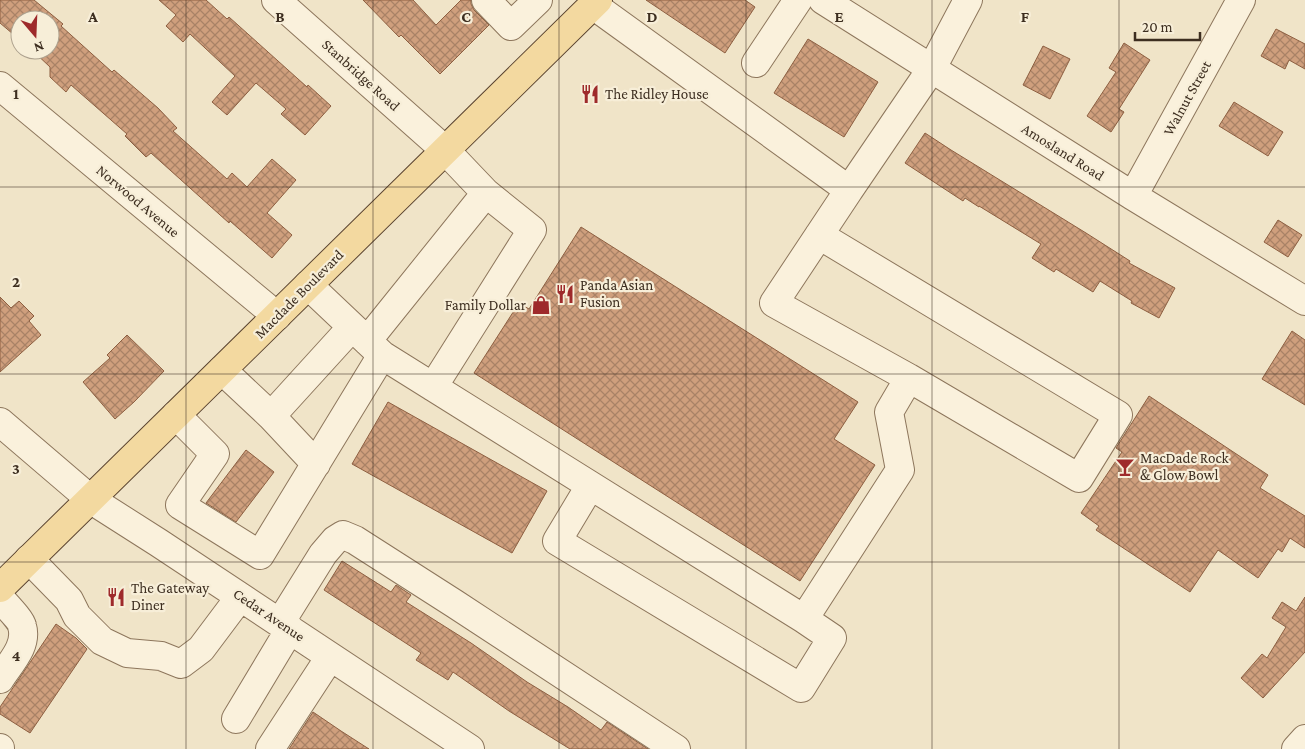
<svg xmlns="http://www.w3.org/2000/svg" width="1305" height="749" viewBox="0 0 1305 749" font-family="'Crimson Pro',serif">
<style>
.building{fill:url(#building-cross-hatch);stroke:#8d5f41}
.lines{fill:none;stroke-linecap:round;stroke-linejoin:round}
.minor-casing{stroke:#8d765c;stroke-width:30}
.major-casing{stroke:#5b4430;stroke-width:30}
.minor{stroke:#faf1dc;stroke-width:28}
.major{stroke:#f3d9a0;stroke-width:28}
.grid{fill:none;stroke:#3d2e20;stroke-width:1;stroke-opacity:0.55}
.labels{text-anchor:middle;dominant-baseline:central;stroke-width:4.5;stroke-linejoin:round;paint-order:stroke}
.street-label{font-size:15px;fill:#3d2e20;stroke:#f7eed8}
.poi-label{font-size:15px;fill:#3d2e20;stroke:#f7eed8;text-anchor:start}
.grid-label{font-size:16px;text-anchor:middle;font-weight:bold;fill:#3d2e20;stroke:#f7eed8;stroke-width:4.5;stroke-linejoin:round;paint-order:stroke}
</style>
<defs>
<pattern id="building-cross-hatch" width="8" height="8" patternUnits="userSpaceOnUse" patternTransform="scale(1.25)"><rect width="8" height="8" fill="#cf9f7d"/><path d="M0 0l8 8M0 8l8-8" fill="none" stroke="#a98266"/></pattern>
</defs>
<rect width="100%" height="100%" fill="#f0e4c8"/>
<path class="building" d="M 0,0 L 34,0 L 63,24 L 61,26 L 112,72 L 114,70 L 158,108 L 177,128 L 173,131 L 227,179 L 232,173 L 247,187 L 272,159 L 296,180 L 267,213 L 292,235 L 272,258 L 230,221 L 229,223 L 151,153 L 146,157 L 125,136 L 127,134 L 71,85 L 66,92 L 50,77 L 50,67 L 32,50 L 50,50 L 50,20 L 20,20 L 20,40 L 0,23 Z
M 159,0 L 206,0 L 227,19 L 229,17 L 307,87 L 308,85 L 331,106 L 305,135 L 281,114 L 286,109 L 256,83 L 227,115 L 212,102 L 235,76 L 190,34 L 183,42 L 166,26 L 176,15 Z
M 363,0 L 413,0 L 436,25 L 461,0 L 471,0 L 471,4 L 474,10 L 489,25 L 440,74 L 401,35 L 399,37 Z
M 646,0 L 745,0 L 755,7 L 725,53 Z
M 1276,29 L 1305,44 L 1305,69 L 1289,60 L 1285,69 L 1261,56 Z
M 808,39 L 878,82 L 844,137 L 774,93 Z
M 1124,43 L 1150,60 L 1119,109 L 1124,112 L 1111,132 L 1087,116 L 1116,72 L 1109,68 Z
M 1043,46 L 1070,59 L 1050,99 L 1023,85 Z
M 1234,102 L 1283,132 L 1268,156 L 1219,126 Z
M 925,133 L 951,150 L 1086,233 L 1130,261 L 1129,263 L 1175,288 L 1159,318 L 1131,303 L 1132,301 L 1100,281 L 1093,292 L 1056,269 L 1054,272 L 1032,258 L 1041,244 L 979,206 L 979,207 L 965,198 L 963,201 L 905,163 Z
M 1278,220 L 1302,235 L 1288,257 L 1264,242 Z
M 581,227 L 858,402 L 834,439 L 875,465 L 800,581 L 474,373 L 519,303 L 529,309 Z
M 0,297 L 11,308 L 19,301 L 34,316 L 29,321 L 41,335 L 0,372 Z
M 1292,331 L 1305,340 L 1305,405 L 1262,379 Z
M 127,335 L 164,371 L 134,402 L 115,419 L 83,382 L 110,358 L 107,355 Z
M 1149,396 L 1268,475 L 1260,488 L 1305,516 L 1305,548 L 1290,538 L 1282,552 L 1278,549 L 1258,578 L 1218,550 L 1190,592 L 1096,530 L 1099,526 L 1081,513 L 1122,452 L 1116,448 Z
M 388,402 L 547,491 L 512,553 L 352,464 Z
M 246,450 L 274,472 L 236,522 L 206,503 Z
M 342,561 L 391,592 L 396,585 L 411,595 L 406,602 L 471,643 L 527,682 L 568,707 L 601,730 L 607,722 L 648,749 L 570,749 L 509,711 L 453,672 L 448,680 L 416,660 L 421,653 L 324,590 Z
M 1305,597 L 1305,652 L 1263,698 L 1241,678 L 1262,654 L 1267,658 L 1286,627 L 1272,618 L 1282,602 L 1296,611 Z
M 56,624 L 76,638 L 87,649 L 30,733 L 0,714 L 0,707 Z
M 313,712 L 341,731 L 369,749 L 289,749 Z"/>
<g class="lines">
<g class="minor-casing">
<path id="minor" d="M 276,0 L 445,150 L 486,193 L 532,230 L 433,387
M 486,0 L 511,26 L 538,0
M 823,0 L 1133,196 L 1305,301
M 756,63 L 798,0
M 0,86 L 277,316
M 849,190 L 932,68 L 968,0
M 1133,196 L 1241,0
M 819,235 L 1118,415 L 1079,478 L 909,378
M 308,285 L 382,355 L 804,619 L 900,470 L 889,412 L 909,378 L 774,303 L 849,190 L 593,5
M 367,341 L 486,193
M 222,370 L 271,416 L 316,464
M 176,415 L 215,454 L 180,505 L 260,555 L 382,355
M 271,416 L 352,327
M 0,422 L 90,499 L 159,543 L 470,749
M 590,486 L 557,541 L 801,688 L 832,638 L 804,619
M 29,559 L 69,600 L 77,616 L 102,641 L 127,653 L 161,656 L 181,664 L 201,649 L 240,597
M 0,598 C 5,604 21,620 22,626 C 28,646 10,663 0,679
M 280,623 L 323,554 L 335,540 L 343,535 L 355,540 L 455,604 L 676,749
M 236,719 L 290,629
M 0,748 L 0,749
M 270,749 L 330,657
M 1296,749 L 1305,739"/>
</g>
<g class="major-casing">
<path id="major" d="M 0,588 L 598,0"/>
</g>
<use href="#minor" class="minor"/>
<use href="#major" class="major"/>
</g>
<path class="grid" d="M 186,0 L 186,749M 373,0 L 373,749M 559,0 L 559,749M 746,0 L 746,749M 932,0 L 932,749M 1119,0 L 1119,749M 0,187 L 1305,187M 0,374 L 1305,374M 0,562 L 1305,562"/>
<defs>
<g id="restaurant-bare" transform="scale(1.5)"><path d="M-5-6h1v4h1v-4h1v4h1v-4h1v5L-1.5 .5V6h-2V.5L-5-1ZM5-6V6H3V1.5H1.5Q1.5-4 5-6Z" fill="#9e2a2b" stroke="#f7eed8" stroke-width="2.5" paint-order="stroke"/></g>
<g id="shop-bare" transform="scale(1.5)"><path d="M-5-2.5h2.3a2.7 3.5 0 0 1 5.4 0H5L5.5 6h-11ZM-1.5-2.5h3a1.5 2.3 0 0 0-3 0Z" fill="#9e2a2b" stroke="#f7eed8" stroke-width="2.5" paint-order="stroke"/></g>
<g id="bar-bare" transform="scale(1.5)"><path d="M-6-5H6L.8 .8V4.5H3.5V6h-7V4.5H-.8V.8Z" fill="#9e2a2b" stroke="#f7eed8" stroke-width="2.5" paint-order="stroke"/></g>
</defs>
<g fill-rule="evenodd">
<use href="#restaurant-bare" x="590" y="94"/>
<use href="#restaurant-bare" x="565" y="294"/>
<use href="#shop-bare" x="541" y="305"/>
<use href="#bar-bare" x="1125" y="467"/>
<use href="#restaurant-bare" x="116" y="597"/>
</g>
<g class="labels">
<g class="street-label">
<text transform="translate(361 75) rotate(42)">Stanbridge Road</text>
<text transform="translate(1187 98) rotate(-61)">Walnut Street</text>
<text transform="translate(1063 152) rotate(32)">Amosland Road</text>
<text transform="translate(138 201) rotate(40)">Norwood Avenue</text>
<text transform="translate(299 294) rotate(-45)">Macdade Boulevard</text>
<text transform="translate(269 615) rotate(34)">Cedar Avenue</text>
</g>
<g class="poi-label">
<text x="605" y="94">The Ridley House</text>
<text x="580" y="285">Panda Asian<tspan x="580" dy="17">Fusion</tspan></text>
<text x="526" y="305" text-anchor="end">Family Dollar</text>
<text x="1140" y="458">MacDade Rock<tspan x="1140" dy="17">&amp; Glow Bowl</tspan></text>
<text x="131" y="588">The Gateway<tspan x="131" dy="17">Diner</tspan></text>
</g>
</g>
<g class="grid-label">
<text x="93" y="22">A</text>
<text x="280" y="22">B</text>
<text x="466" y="22">C</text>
<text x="652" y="22">D</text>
<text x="839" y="22">E</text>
<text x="1025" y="22">F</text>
<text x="16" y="99">1</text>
<text x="16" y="287">2</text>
<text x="16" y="474">3</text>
<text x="16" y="661">4</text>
</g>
<g transform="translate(35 35) rotate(161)"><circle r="24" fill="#f7eed8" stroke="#ada18e"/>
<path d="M0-4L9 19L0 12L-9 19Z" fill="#9e2a2b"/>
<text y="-8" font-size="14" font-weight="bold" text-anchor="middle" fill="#3d2e20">N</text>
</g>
<path d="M1135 32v8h65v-8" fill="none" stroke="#3d2e20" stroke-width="2.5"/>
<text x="1142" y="32" font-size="15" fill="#3d2e20" stroke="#f7eed8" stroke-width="4" paint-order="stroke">20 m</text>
</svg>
